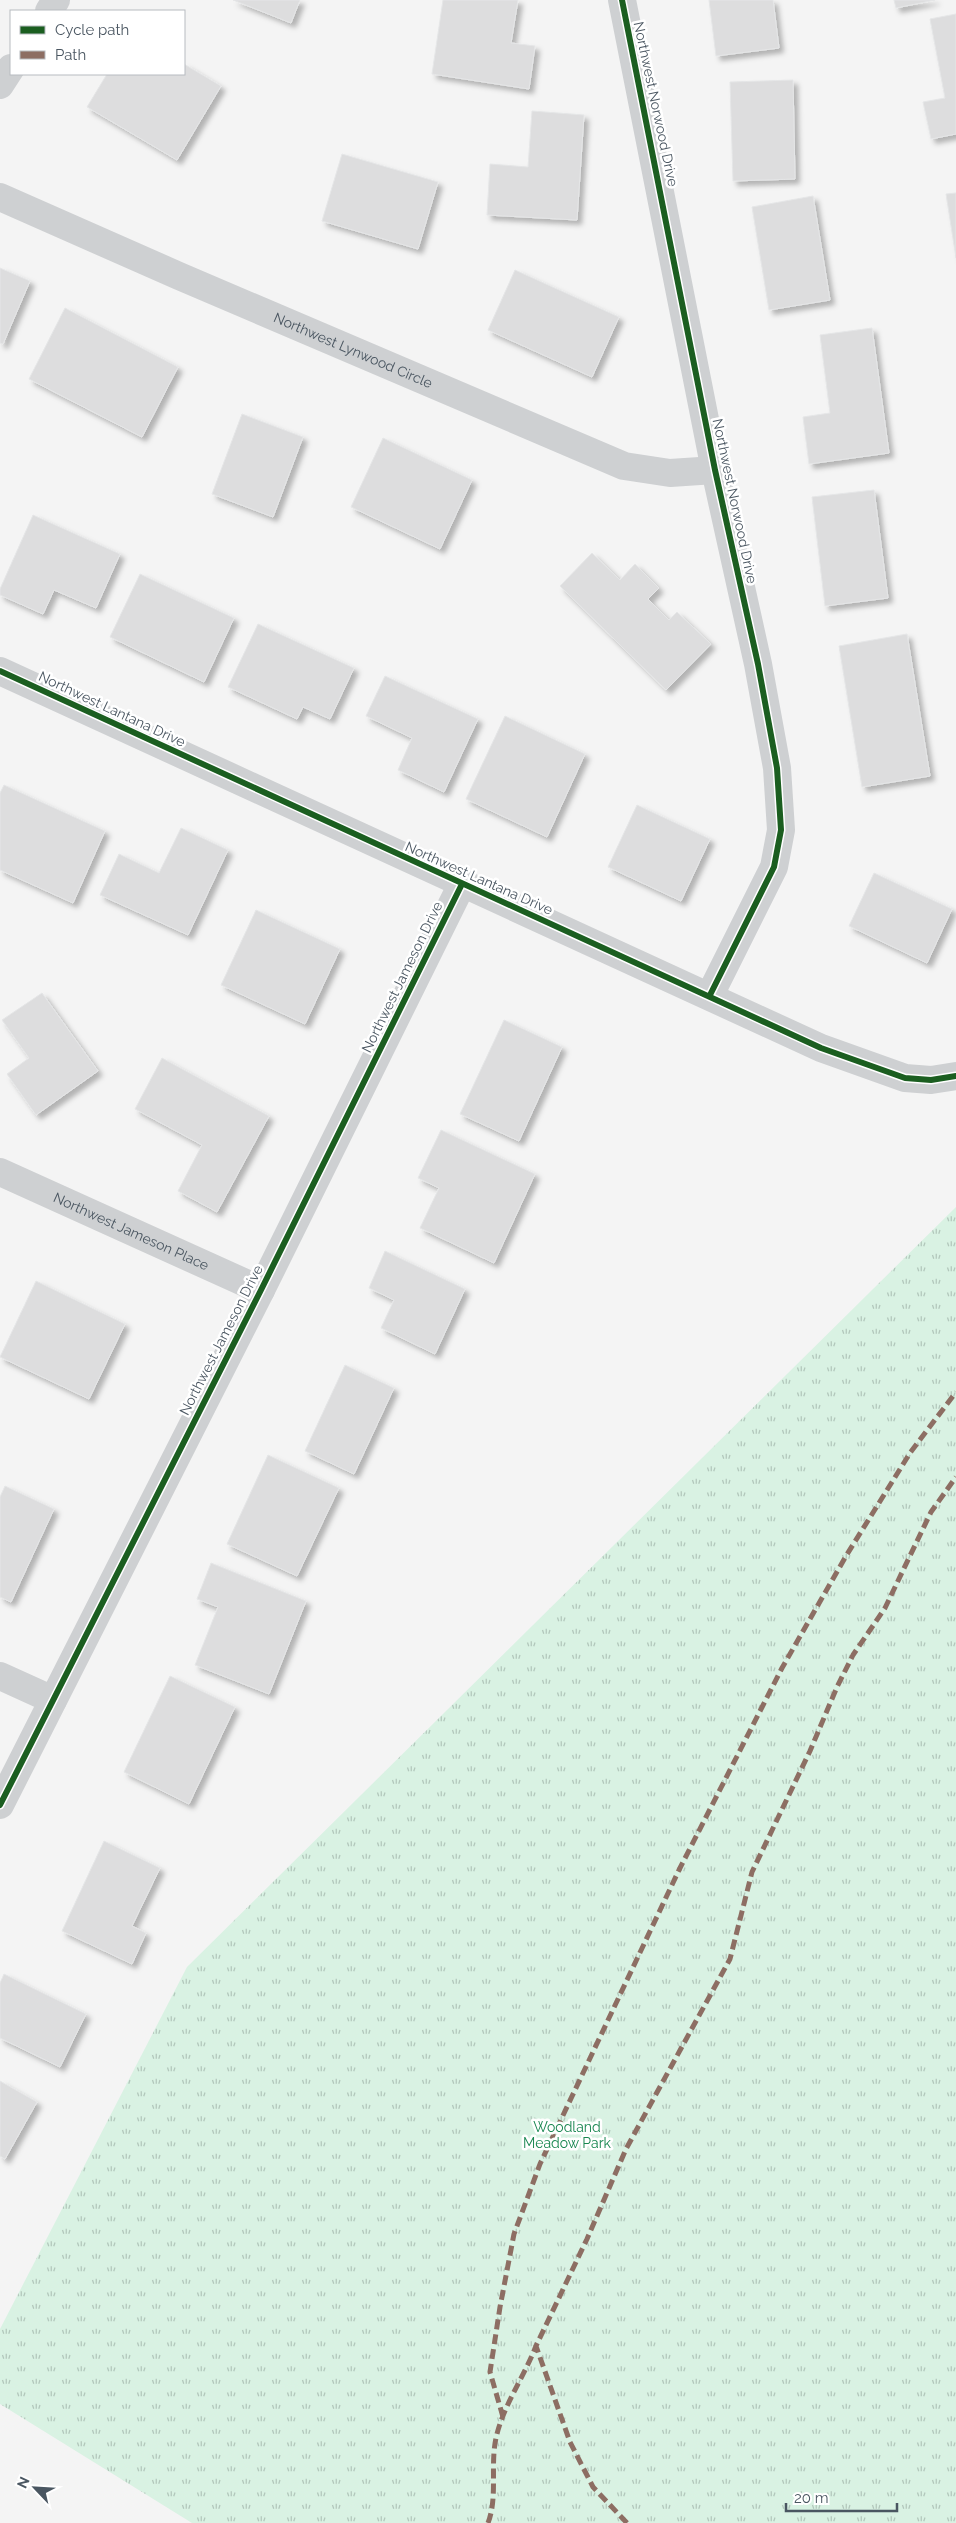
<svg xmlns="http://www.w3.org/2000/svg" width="956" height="2523" viewBox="0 0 956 2523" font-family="Raleway,sans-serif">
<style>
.park{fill:url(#park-tufts)}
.building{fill:#ddddde;stroke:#e5e6e7;filter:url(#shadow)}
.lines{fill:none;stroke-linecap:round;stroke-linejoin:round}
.minor{stroke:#ced0d2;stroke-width:28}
.quiet{stroke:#8d6e63;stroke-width:5;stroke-dasharray:10 5;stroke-linecap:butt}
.cycleway-casing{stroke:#fff;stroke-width:9}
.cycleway{stroke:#1b5e20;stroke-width:6}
.labels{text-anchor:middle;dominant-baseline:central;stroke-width:5;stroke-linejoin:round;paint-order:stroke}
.street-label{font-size:14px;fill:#4a5661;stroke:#fff}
.park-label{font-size:14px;fill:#17864f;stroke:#fff}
</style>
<defs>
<pattern id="park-tufts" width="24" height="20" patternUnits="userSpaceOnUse" patternTransform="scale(1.25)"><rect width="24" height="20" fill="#d9f2e3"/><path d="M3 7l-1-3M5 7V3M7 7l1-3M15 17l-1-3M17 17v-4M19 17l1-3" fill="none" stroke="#b2c7bb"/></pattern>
<filter id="shadow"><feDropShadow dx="4.5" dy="4.5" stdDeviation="2.5" flood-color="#0004"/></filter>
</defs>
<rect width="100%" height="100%" fill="#f4f4f4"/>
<path class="park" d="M 956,1207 L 956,2523 L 192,2523 L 0,2404 L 0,2329 L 187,1967 Z"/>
<path class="building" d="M 233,0 L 300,0 L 291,23 Z
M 443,0 L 518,0 L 511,43 L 535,46 L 529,89 L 432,74 Z
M 709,0 L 773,0 L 779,48 L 716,56 Z
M 894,0 L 935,0 L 896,8 Z
M 956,14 L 956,134 L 931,139 L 923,102 L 945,98 L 930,19 Z
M 184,64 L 221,86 L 177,160 L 87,107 L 107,74 L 184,74 Z
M 793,80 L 795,179 L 733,181 L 730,82 Z
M 532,111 L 584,115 L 577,220 L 487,215 L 490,164 L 528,167 Z
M 342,154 L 438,182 L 418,249 L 322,221 Z
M 956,193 L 956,258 L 946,194 Z
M 813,196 L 830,300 L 769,310 L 752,207 Z
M 0,268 L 30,281 L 3,344 L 0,343 Z
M 515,270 L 619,317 L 592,377 L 488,330 Z
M 65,308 L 178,367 L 142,437 L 29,379 Z
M 872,328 L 889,453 L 809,464 L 803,417 L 830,413 L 820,335 Z
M 242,414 L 303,437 L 273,517 L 212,494 Z
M 383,438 L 472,480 L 440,549 L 351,507 Z
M 874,490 L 888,598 L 825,606 L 812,497 Z
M 33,515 L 120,554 L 96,608 L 54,590 L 43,614 L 0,595 L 0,589 Z
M 592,553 L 620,580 L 635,564 L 659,588 L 648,599 L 669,620 L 677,612 L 711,644 L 666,690 L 560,586 Z
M 140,574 L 234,618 L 204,682 L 110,637 Z
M 258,624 L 354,668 L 330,719 L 303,707 L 297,719 L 228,687 Z
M 907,634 L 930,776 L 862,787 L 839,646 Z
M 385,676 L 478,719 L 444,792 L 398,770 L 412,738 L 366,716 Z
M 505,716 L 585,754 L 547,837 L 466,799 Z
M 4,785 L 105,831 L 73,903 L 0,870 L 0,793 Z
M 637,805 L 710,839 L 681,901 L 608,867 Z
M 181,828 L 228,850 L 188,935 L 100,895 L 119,854 L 159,873 Z
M 874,873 L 952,909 L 927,963 L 849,926 Z
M 256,910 L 340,949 L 305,1024 L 221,985 Z
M 42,993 L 98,1071 L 36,1115 L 7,1074 L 29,1058 L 2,1020 Z
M 504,1020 L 562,1047 L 519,1141 L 460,1114 Z
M 162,1058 L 269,1116 L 217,1212 L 178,1191 L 202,1145 L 135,1109 Z
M 441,1130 L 535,1174 L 494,1263 L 420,1228 L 439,1188 L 418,1178 Z
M 385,1251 L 465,1289 L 435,1354 L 381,1328 L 394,1300 L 369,1288 Z
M 36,1281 L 125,1324 L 89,1399 L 0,1357 Z
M 345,1365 L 394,1388 L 354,1474 L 305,1451 Z
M 268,1455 L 339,1488 L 297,1576 L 227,1544 Z
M 5,1486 L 54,1509 L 11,1602 L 0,1597 L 0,1497 Z
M 211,1563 L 306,1601 L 269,1694 L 195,1665 L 218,1607 L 197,1599 Z
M 170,1676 L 235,1707 L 189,1804 L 124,1772 Z
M 104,1841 L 160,1868 L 132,1926 L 146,1933 L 132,1964 L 62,1931 Z
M 4,1974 L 86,2014 L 60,2067 L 0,2038 L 0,1983 Z
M 0,2081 L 37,2102 L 5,2159 L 0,2156 Z"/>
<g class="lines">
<g class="minor">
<path d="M 622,0 L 715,470 L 758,664 L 777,768 L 781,830 L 774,867 L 710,995"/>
<path d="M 49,11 L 56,0"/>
<path d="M 0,85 L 11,68"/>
<path id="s1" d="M 0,197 L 179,276 L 624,466 L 670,473 L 715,470"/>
<path d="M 0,671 L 821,1048 L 905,1078 L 931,1080 L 956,1076"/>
<path id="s2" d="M 0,1172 L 261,1290"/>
<path d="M 0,1676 L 53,1700"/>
<path d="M 0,1805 L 261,1290 L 462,884"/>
</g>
<path class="quiet" d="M 503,2417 L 490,2372 L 500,2307 L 514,2234 L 540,2164 L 679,1870 L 782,1668 L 846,1556 L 910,1453 L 956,1392
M 488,2523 C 498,2497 490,2466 496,2438 C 503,2406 524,2377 536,2346
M 627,2523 L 593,2487 L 570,2442 L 536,2346 L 587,2239 L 626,2149 L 730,1959 L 752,1872 L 810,1751 L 837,1687 L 853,1655 L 885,1608 L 931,1512 L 956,1477"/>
<g class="cycleway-casing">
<path id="cycleway" d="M 622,0 L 715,470 L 758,664 L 777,768 L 781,830 L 774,867 L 710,995
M 0,671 L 821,1048 L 905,1078 L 931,1080 L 956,1076
M 0,1805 L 261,1290 L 462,884"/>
</g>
<use href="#cycleway" class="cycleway"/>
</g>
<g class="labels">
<g class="street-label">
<text transform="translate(656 104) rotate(78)">Northwest Norwood Drive</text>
<text stroke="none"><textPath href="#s1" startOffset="385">Northwest Lynwood Circle</textPath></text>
<text transform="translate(735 501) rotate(78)">Northwest Norwood Drive</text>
<text transform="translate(112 709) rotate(25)">Northwest Lantana Drive</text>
<text transform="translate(479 878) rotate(24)">Northwest Lantana Drive</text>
<text transform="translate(402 977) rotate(-64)">Northwest Jameson Drive</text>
<text stroke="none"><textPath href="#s2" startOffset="144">Northwest Jameson Place</textPath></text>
<text transform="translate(221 1340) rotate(-63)">Northwest Jameson Drive</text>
</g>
<g class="park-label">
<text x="567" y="2127">Woodland<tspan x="567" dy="16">Meadow Park</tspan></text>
</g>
</g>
<rect x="10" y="10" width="175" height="65" fill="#ffffff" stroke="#b7bbc0"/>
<rect x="20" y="26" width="25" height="8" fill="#1b5e20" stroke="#b7bbc0"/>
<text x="55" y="35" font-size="15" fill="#4a5661">Cycle path</text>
<rect x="20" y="51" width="25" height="8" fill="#8d6e63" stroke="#b7bbc0"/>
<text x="55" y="60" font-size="15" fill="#4a5661">Path</text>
<g transform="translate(35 2488) rotate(295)" stroke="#ffffff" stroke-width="4" paint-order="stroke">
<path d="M0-4L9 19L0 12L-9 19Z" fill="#4a5661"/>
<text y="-8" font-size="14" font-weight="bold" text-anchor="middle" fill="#4a5661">N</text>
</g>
<path d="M786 2503v8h111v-8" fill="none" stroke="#4a5661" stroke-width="2.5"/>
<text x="794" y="2503" font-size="15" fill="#4a5661" stroke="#ffffff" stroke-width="4" paint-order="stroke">20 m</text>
</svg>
